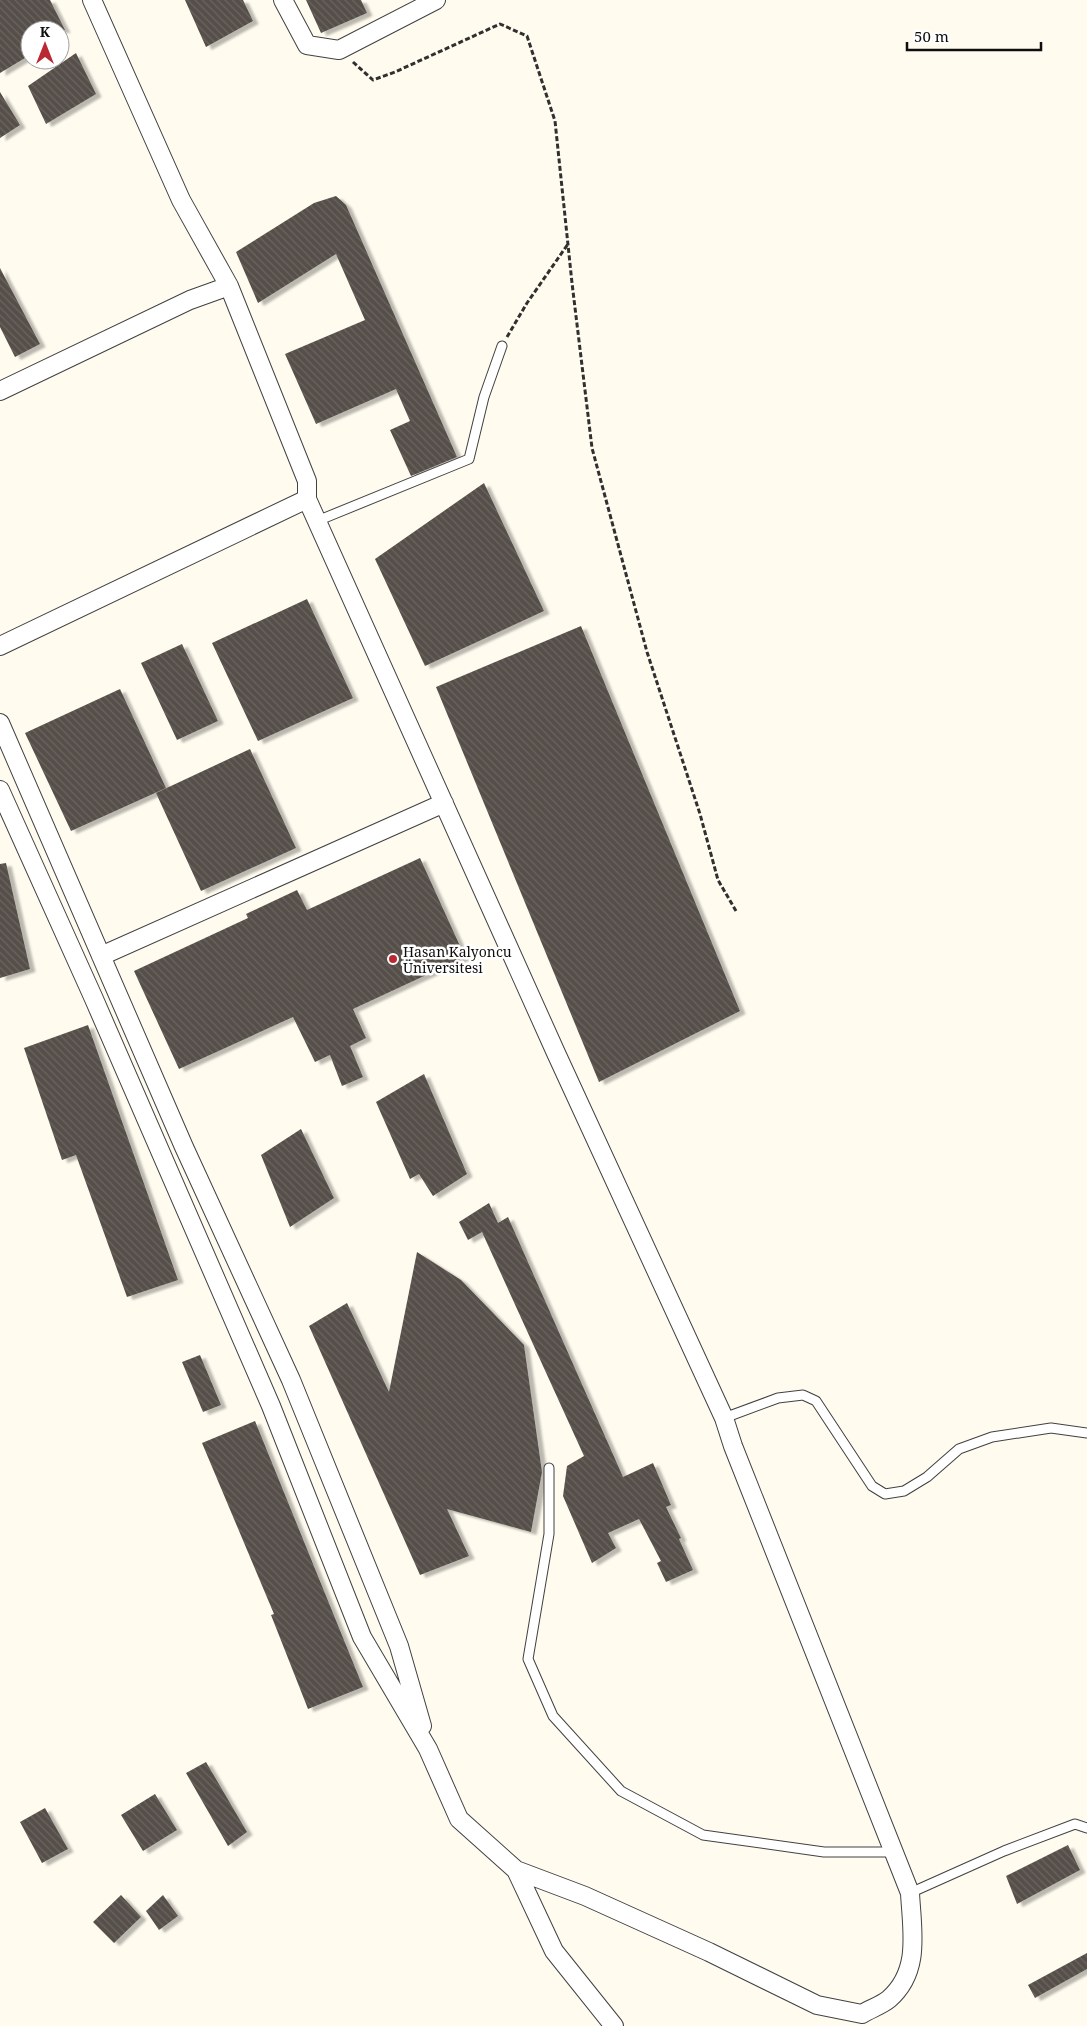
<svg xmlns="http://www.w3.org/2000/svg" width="1087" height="2026" viewBox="0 0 1087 2026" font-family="'Noto Serif',serif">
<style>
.building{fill:url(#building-back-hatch);filter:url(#shadow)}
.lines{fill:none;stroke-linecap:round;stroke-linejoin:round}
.lane-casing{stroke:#414141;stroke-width:11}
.street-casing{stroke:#414141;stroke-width:20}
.path{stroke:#303030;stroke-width:3;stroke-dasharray:5 2.5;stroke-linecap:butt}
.lane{stroke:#fff;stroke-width:9}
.street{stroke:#fff;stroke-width:18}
.poi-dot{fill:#ba2931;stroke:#fff;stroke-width:2}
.labels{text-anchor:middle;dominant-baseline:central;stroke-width:5;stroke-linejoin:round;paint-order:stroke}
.poi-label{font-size:14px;fill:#0e0e0e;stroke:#fff;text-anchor:start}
</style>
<defs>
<pattern id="building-back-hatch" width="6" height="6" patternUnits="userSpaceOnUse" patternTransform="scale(1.25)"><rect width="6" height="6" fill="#564f4a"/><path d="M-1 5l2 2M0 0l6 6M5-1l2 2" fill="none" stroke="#696460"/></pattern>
<filter id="shadow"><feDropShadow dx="5.5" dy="3" stdDeviation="1" flood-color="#0004"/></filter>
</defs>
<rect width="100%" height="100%" fill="#fffbef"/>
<path class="building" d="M 0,0 L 50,0 L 65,30 L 30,30 L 30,55 L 0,73 Z
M 185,0 L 243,0 L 253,21 L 206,47 Z
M 306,0 L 361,0 L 367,13 L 321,33 Z
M 76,53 L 96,94 L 46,124 L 28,86 Z
M 0,92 L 20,125 L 0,138 Z
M 336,196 L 346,205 L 457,457 L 411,476 L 390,430 L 410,421 L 396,389 L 316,424 L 285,354 L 365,320 L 336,254 L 258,303 L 236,252 L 314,203 Z
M 0,268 L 40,344 L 15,357 L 0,327 Z
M 484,483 L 544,611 L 425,666 L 375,559 Z
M 307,599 L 353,698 L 258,741 L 212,643 Z
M 581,626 L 740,1011 L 599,1082 L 436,687 Z
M 182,644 L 218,721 L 177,740 L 141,663 Z
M 120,689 L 166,788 L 71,831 L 25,733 Z
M 250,749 L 296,848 L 201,891 L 156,793 Z
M 420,858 L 465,957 L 353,1009 L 366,1038 L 350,1046 L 363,1077 L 342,1086 L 330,1055 L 315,1062 L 293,1017 L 179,1069 L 134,971 L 248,918 L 246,914 L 297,890 L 307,910 Z
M 6,863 L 30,969 L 0,978 L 0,864 Z
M 88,1025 L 178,1280 L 127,1297 L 76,1155 L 62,1160 L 24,1048 Z
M 424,1074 L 467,1174 L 433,1196 L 419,1174 L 410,1179 L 376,1102 Z
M 301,1129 L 334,1198 L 290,1227 L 261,1155 Z
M 489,1203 L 498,1223 L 508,1217 L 623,1477 L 653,1463 L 671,1505 L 666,1507 L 681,1538 L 679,1539 L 693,1570 L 666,1582 L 657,1563 L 661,1561 L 639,1519 L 608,1533 L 616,1548 L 592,1563 L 563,1496 L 567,1466 L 584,1456 L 482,1232 L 468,1240 L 459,1222 Z
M 417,1252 L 461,1280 L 524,1345 L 542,1472 L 531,1532 L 447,1509 L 469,1556 L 420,1575 L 309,1326 L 347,1303 L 389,1392 Z
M 200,1355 L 221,1405 L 203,1412 L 182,1362 Z
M 255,1421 L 363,1687 L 308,1709 L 271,1615 L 274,1614 L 202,1443 Z
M 206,1762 L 247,1832 L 228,1846 L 186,1773 Z
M 155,1794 L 177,1830 L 143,1851 L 121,1815 Z
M 45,1808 L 68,1849 L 42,1863 L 20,1822 Z
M 1068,1845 L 1080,1870 L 1017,1904 L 1006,1876 Z
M 121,1895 L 141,1917 L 114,1943 L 93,1922 Z
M 163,1895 L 178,1916 L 159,1930 L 146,1911 Z
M 1087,1953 L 1087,1969 L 1035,1998 L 1028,1985 Z"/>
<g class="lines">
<g class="lane-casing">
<path id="lane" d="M 317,521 L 469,459 L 484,397 L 502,346
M 724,1418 L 778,1398 L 803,1395 L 816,1401 L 872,1486 L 885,1494 L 904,1491 L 927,1477 L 959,1449 L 992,1437 L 1051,1428 L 1087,1433
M 549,1468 L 549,1534 L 528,1659 L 553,1716 L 621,1791 L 703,1835 L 824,1852 L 893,1852
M 910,1893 L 1004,1851 L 1075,1824 L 1087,1828"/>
</g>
<g class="street-casing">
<path id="street" d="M 92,0 L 181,200 L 229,286
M 283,0 L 307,45 L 339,50 L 436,0
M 0,391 L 190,300 L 229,286 L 307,481 L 307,499 L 0,646
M 0,723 L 184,1147 L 291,1380 L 399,1646 L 422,1726
M 0,790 L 94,999 L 271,1406 L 362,1637 L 428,1749 L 459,1819 L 516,1870 L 585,1896 L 709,1952 L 817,2005 L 862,2014 C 870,2009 882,2005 889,1999 C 921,1971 912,1931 910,1893 L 733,1446 L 724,1418 L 556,1053 L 307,499
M 101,956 L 444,803
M 516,1870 L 554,1951 L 614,2026"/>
</g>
<path class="path" d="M 353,62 L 373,80 L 395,72 L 500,24 L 527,36 L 555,121 L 572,283 L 592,448 L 647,652 L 700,814 L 718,880 L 736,911
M 507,337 L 527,303 L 568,244"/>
<use href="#lane" class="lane"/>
<use href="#street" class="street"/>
</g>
<circle class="poi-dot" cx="393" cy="959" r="5"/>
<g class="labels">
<g class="poi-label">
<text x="403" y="951">Hasan Kalyoncu<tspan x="403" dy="16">Üniversitesi</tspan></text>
</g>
</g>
<g transform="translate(45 45)"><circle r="24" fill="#ffffff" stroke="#9f9f9f"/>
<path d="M0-4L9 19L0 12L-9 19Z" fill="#ba2931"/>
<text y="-8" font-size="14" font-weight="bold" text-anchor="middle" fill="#0e0e0e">K</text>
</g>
<path d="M907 42v8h134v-8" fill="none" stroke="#0e0e0e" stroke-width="2.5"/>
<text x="914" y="42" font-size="15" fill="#0e0e0e" stroke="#ffffff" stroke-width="4" paint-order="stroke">50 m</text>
</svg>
